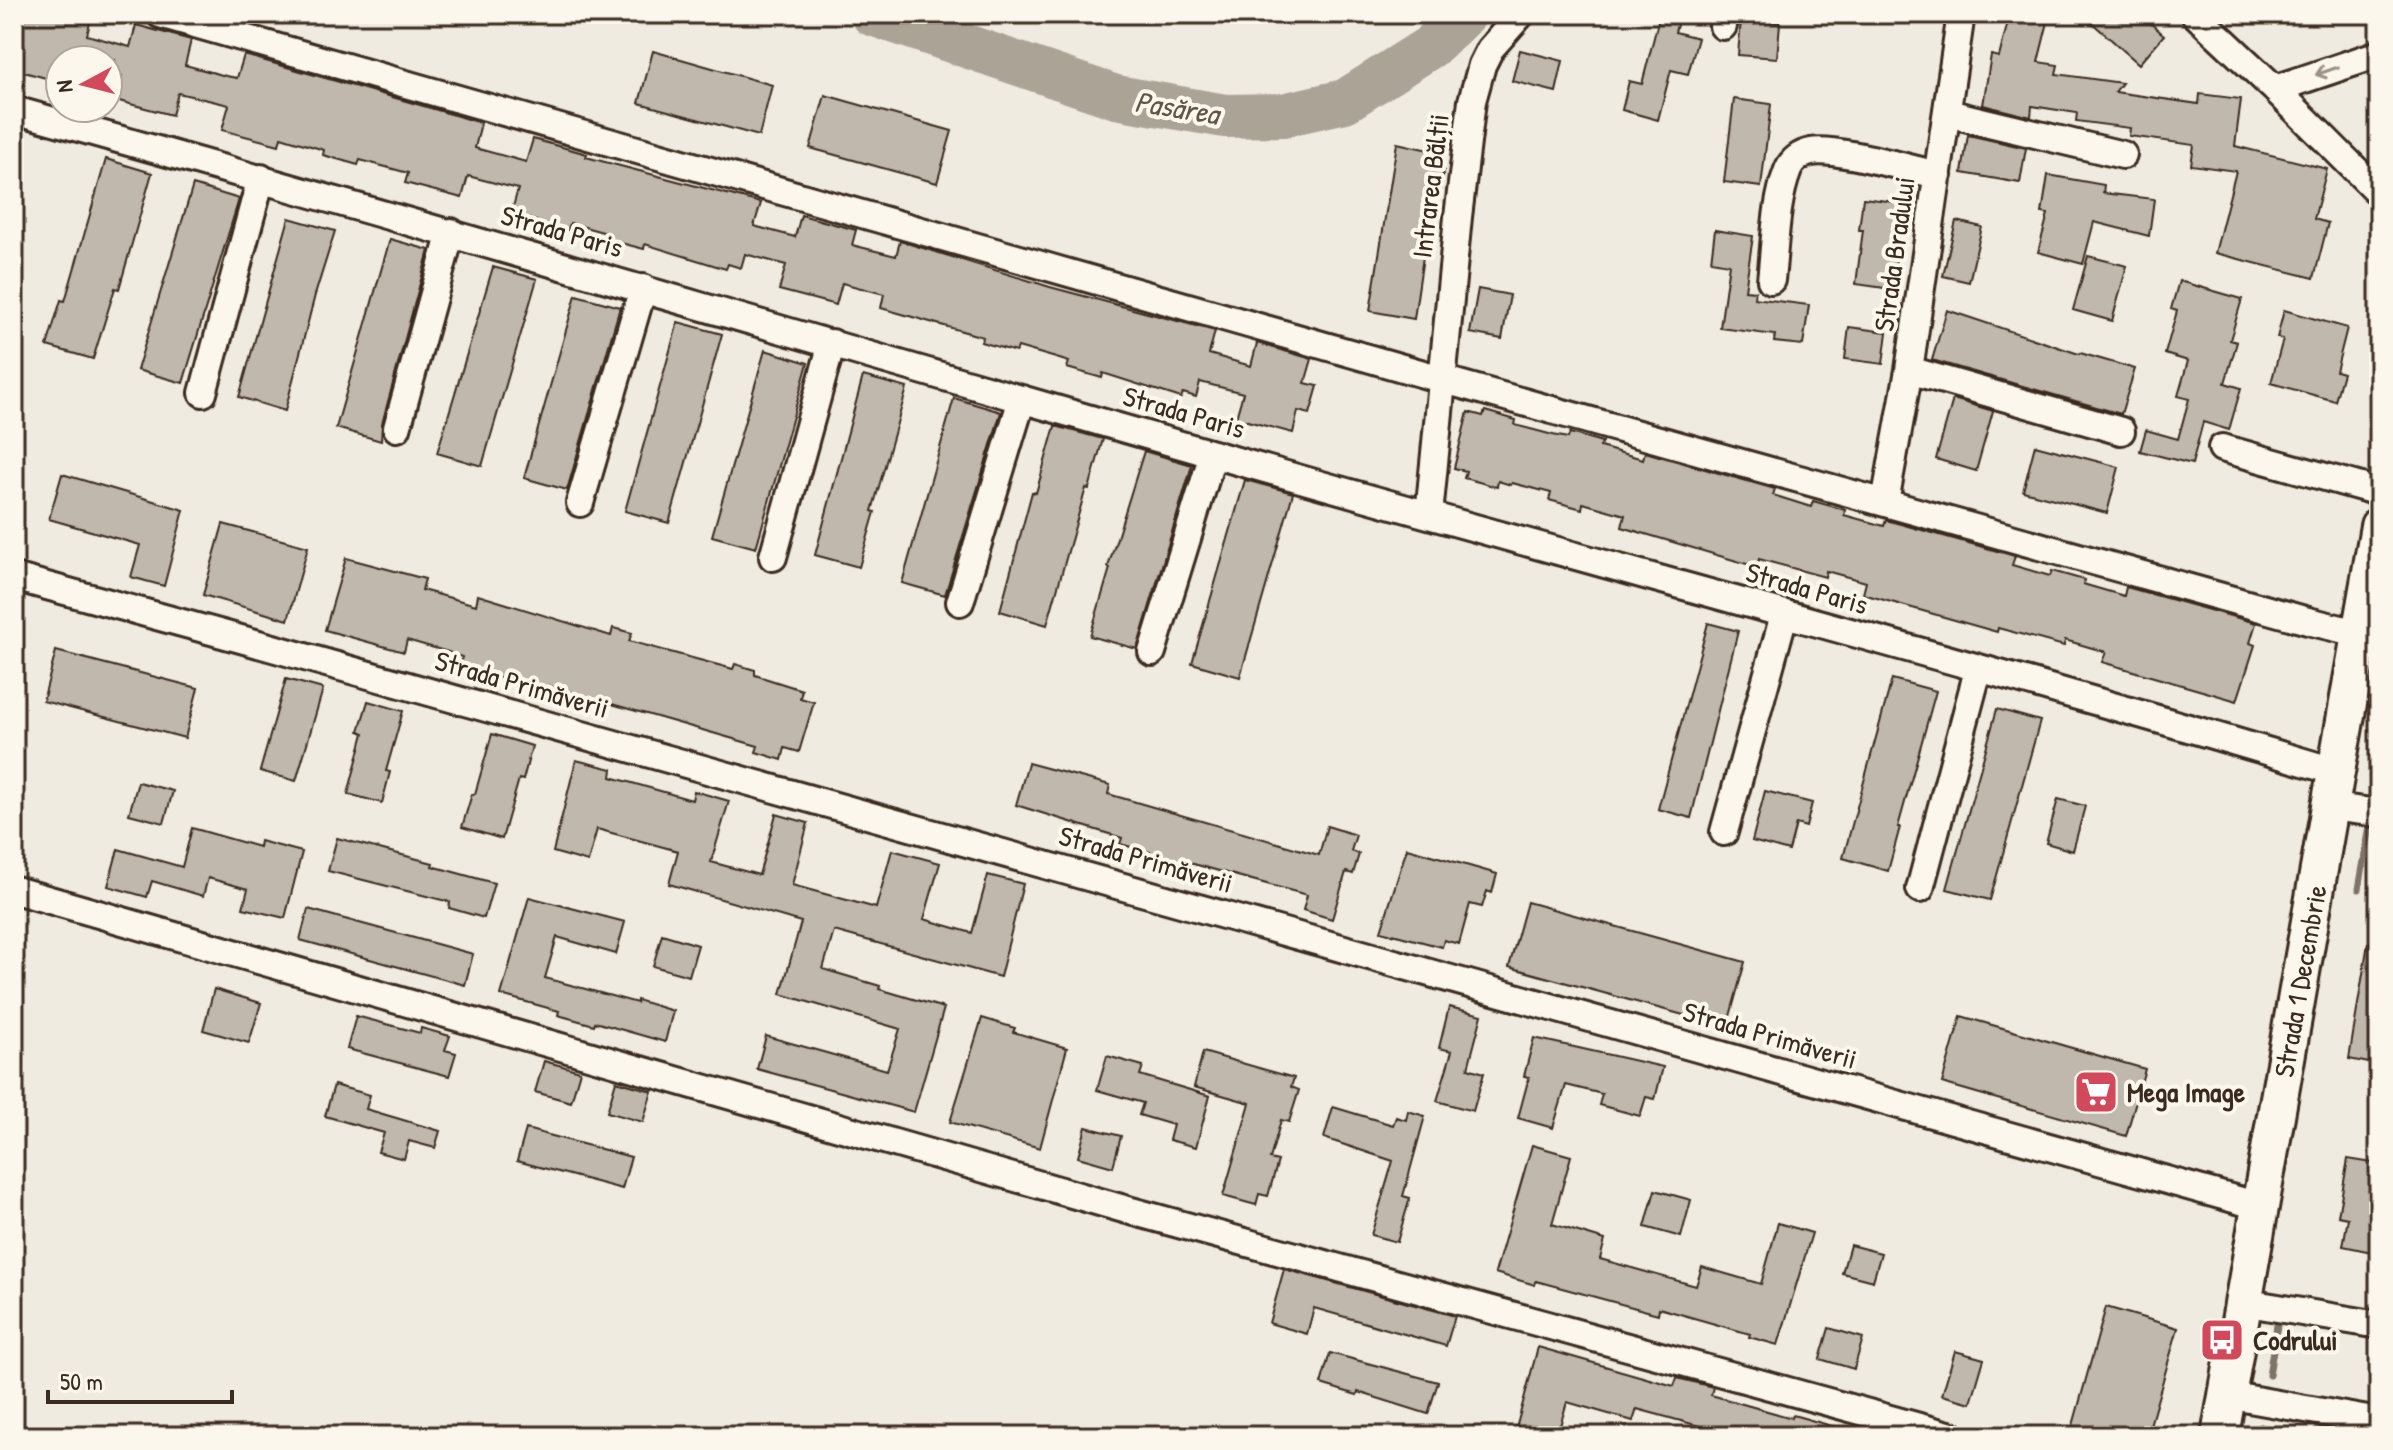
<svg xmlns="http://www.w3.org/2000/svg" width="2393" height="1450" viewBox="0 0 2393 1450" font-family="'Patrick Hand',sans-serif">
<style>
.lines{fill:none;stroke-linecap:round;stroke-linejoin:round}
.stream{stroke:#7f7367;stroke-width:7}
.river{stroke:#aca397;stroke-width:44}
.building{fill:#c0b8ad;stroke:#3b2a1e;stroke-width:2}
.minor-casing{stroke:#3b2a1e;stroke-width:32}
.secondary-casing{stroke:#3b2a1e;stroke-width:42}
.minor{stroke:#fbf7ec;stroke-width:26}
.secondary{stroke:#fbf7ec;stroke-width:36}
.oneway{stroke:#9b9085}
.labels{text-anchor:middle;dominant-baseline:central;stroke-width:8;stroke-linejoin:round;paint-order:stroke}
.street-label{font-size:28px;fill:#3b2a1e;stroke:#fbf7ec}
.poi-label{font-size:28px;font-weight:bold;fill:#3b2a1e;stroke:#fbf7ec;text-anchor:start}
.water-label{font-size:30px;font-style:italic;fill:#635448;stroke:#fbf7ec}
</style>
<rect width="100%" height="100%" fill="#f0ebe0"/>
<filter id="ink" filterUnits="userSpaceOnUse"><feTurbulence type="fractalNoise" baseFrequency=".0125" numOctaves="2"/><feDisplacementMap in="SourceGraphic" scale="16" xChannelSelector="R" yChannelSelector="G"/><feConvolveMatrix kernelMatrix="1 2 1 2 8 2 1 2 1" color-interpolation-filters="sRGB"/></filter>
<g filter="url(#ink)">
<g class="lines">
<path class="stream" d="M 2359,889 L 2379,775
M 2269,1375 L 2277,1325
M 2259,1436 L 2261,1427"/>
<path class="river" d="M 872,14 L 1116,97 L 1225,116 L 1283,115 L 1345,101 L 1430,47 L 1465,14"/>
</g>
<path class="building" d="M 33,14 L 92,14 L 87,35 L 130,47 L 136,25 L 191,40 L 185,65 L 226,76 L 237,78 L 244,55 L 427,107 L 481,123 L 475,148 L 526,162 L 533,139 L 587,154 L 586,157 L 761,203 L 754,226 L 795,237 L 801,215 L 856,230 L 852,245 L 896,256 L 900,241 L 1050,287 L 1215,331 L 1209,354 L 1251,366 L 1257,343 L 1312,359 L 1305,383 L 1318,386 L 1310,414 L 1298,411 L 1293,433 L 1236,418 L 1243,393 L 1200,382 L 1196,397 L 1183,393 L 1181,398 L 1103,373 L 1102,378 L 1067,368 L 1069,362 L 1056,358 L 1018,347 L 1016,352 L 981,342 L 983,337 L 881,308 L 884,294 L 842,283 L 836,305 L 779,290 L 786,265 L 745,254 L 741,268 L 728,264 L 726,269 L 645,244 L 644,249 L 609,240 L 610,234 L 570,223 L 568,230 L 511,214 L 518,189 L 468,176 L 462,198 L 405,183 L 408,173 L 360,160 L 358,165 L 323,155 L 324,150 L 281,137 L 279,145 L 222,130 L 229,105 L 178,93 L 172,115 L 115,100 L 122,76 L 112,73 L 115,60 L 60,60 L 60,82 L 17,70 L 24,46 L 14,42 L 21,15 L 32,18 Z
M 1660,14 L 1680,14 L 1675,32 L 1698,38 L 1688,74 L 1671,70 L 1658,120 L 1622,110 L 1629,81 L 1642,84 Z
M 2010,14 L 2050,14 L 2038,62 L 2058,65 L 2056,74 L 2122,83 L 2115,92 L 2199,104 L 2200,94 L 2241,99 L 2235,146 L 2327,169 L 2314,219 L 2328,223 L 2314,278 L 2215,253 L 2236,171 L 2191,165 L 2194,145 L 2129,136 L 2130,128 L 2076,121 L 2077,113 L 2032,106 L 2031,117 L 1983,105 L 1991,55 L 1999,57 Z
M 2082,14 L 2140,14 L 2164,35 L 2139,64 Z
M 1741,20 L 1780,23 L 1777,58 L 1738,55 Z
M 1520,50 L 1563,61 L 1556,92 L 1512,81 Z
M 653,51 L 772,85 L 759,136 L 639,103 Z
M 825,95 L 952,131 L 937,183 L 810,148 Z
M 1734,99 L 1771,104 L 1761,187 L 1724,182 Z
M 1968,135 L 2026,148 L 2020,183 L 1962,173 Z
M 1397,143 L 1438,152 L 1435,168 L 1444,170 L 1439,196 L 1432,194 L 1414,319 L 1370,311 Z
M 106,159 L 152,173 L 119,289 L 115,288 L 93,359 L 47,346 L 61,300 L 65,301 Z
M 2048,175 L 2104,185 L 2103,193 L 2154,199 L 2149,236 L 2094,222 L 2083,264 L 2038,252 L 2048,214 L 2042,213 Z
M 193,185 L 239,199 L 183,383 L 137,370 Z
M 1863,198 L 1904,203 L 1892,289 L 1856,284 L 1863,230 L 1859,230 Z
M 289,218 L 335,231 L 315,295 L 285,411 L 239,397 Z
M 1956,221 L 1982,227 L 1969,282 L 1943,276 Z
M 1715,230 L 1753,236 L 1745,290 L 1755,291 L 1754,298 L 1809,305 L 1803,345 L 1774,342 L 1775,335 L 1720,328 L 1729,264 L 1711,261 Z
M 390,239 L 429,250 L 382,424 L 381,441 L 336,428 Z
M 2088,256 L 2127,266 L 2112,321 L 2073,310 Z
M 493,267 L 537,279 L 482,466 L 437,453 Z
M 2179,281 L 2242,299 L 2230,340 L 2237,342 L 2225,383 L 2241,388 L 2229,430 L 2203,422 L 2192,464 L 2140,451 L 2146,430 L 2178,439 L 2189,399 L 2178,396 L 2188,361 L 2165,354 L 2177,311 L 2171,309 Z
M 1478,289 L 1510,295 L 1502,339 L 1470,333 Z
M 576,295 L 620,307 L 567,490 L 524,478 Z
M 1947,310 L 2079,354 L 2080,353 L 2135,369 L 2121,414 L 1932,360 Z
M 2284,310 L 2347,328 L 2336,371 L 2343,373 L 2335,401 L 2271,383 L 2283,339 L 2277,338 Z
M 678,322 L 722,334 L 669,523 L 625,511 Z
M 1849,327 L 1887,332 L 1883,364 L 1845,359 Z
M 765,350 L 808,363 L 756,548 L 712,536 Z
M 863,376 L 907,388 L 872,511 L 875,512 L 859,567 L 815,555 Z
M 954,398 L 1001,412 L 945,595 L 902,583 Z
M 1953,399 L 1993,411 L 1976,471 L 1936,459 Z
M 1485,411 L 1516,420 L 1515,425 L 1553,435 L 1568,438 L 1570,433 L 1602,442 L 1600,447 L 1643,459 L 1645,452 L 1775,489 L 1773,495 L 1811,507 L 1813,501 L 1845,510 L 1844,515 L 1884,526 L 1886,520 L 2015,556 L 2012,565 L 2050,576 L 2052,571 L 2084,580 L 2083,584 L 2124,596 L 2126,587 L 2256,623 L 2250,643 L 2255,645 L 2237,701 L 2102,662 L 2106,652 L 2065,640 L 2064,646 L 1998,628 L 1997,632 L 1863,594 L 1866,582 L 1826,571 L 1825,577 L 1759,559 L 1757,567 L 1622,527 L 1625,515 L 1583,503 L 1582,509 L 1549,500 L 1551,493 L 1512,483 L 1511,485 L 1498,481 L 1497,487 L 1464,478 L 1466,471 L 1454,468 L 1468,412 L 1483,416 Z
M 1055,426 L 1103,439 L 1089,489 L 1086,488 L 1047,625 L 1000,611 L 1032,492 L 1036,493 Z
M 2035,445 L 2119,467 L 2107,513 L 2023,491 Z
M 1144,451 L 1192,465 L 1137,649 L 1090,636 L 1110,568 L 1108,567 Z
M 62,474 L 184,510 L 164,586 L 131,577 L 140,545 L 49,519 Z
M 1245,480 L 1293,493 L 1240,677 L 1192,663 Z
M 223,524 L 308,547 L 288,620 L 203,595 Z
M 346,558 L 425,579 L 422,590 L 476,605 L 478,595 L 611,636 L 613,628 L 632,633 L 629,641 L 733,669 L 735,664 L 755,670 L 755,675 L 802,690 L 800,698 L 814,702 L 799,752 L 785,748 L 782,760 L 756,752 L 758,746 L 549,686 L 548,689 L 459,667 L 462,657 L 448,652 L 407,640 L 404,652 L 325,630 Z
M 1708,623 L 1738,631 L 1691,818 L 1658,809 Z
M 56,651 L 198,688 L 185,738 L 43,701 Z
M 286,679 L 323,689 L 296,781 L 260,771 Z
M 1892,679 L 1936,691 L 1898,827 L 1900,827 L 1888,871 L 1843,858 Z
M 368,701 L 403,711 L 386,771 L 390,772 L 382,803 L 348,794 L 364,733 L 359,731 Z
M 1997,709 L 2040,721 L 1990,900 L 1947,889 Z
M 492,734 L 532,746 L 523,780 L 519,779 L 502,839 L 462,827 L 472,794 L 475,794 Z
M 576,760 L 612,769 L 611,777 L 692,800 L 694,791 L 729,801 L 711,862 L 759,875 L 776,814 L 808,823 L 792,885 L 876,908 L 892,850 L 940,863 L 924,919 L 972,933 L 988,875 L 1023,884 L 1000,977 L 834,931 L 823,969 L 880,986 L 879,989 L 944,1008 L 914,1112 L 757,1069 L 766,1036 L 887,1070 L 900,1029 L 781,994 L 801,922 L 669,884 L 678,851 L 597,829 L 588,862 L 553,852 Z
M 1028,763 L 1110,785 L 1108,794 L 1319,855 L 1327,826 L 1356,835 L 1351,851 L 1359,854 L 1353,874 L 1346,872 L 1332,919 L 1303,910 L 1307,895 L 1120,844 L 1122,838 L 1016,805 Z
M 138,782 L 173,791 L 164,823 L 129,814 Z
M 1765,791 L 1812,803 L 1806,827 L 1796,824 L 1789,851 L 1752,841 Z
M 2058,799 L 2085,806 L 2073,851 L 2046,843 Z
M 192,828 L 259,847 L 260,841 L 302,852 L 285,918 L 243,908 L 248,889 L 208,878 L 203,896 L 152,881 L 147,897 L 108,886 L 118,849 L 182,867 Z
M 337,838 L 433,863 L 432,866 L 494,883 L 484,918 L 449,908 L 450,902 L 328,871 Z
M 1407,848 L 1497,874 L 1492,893 L 1487,891 L 1482,907 L 1470,904 L 1459,944 L 1444,940 L 1442,947 L 1381,931 Z
M 529,897 L 625,922 L 616,954 L 557,937 L 545,978 L 637,1003 L 637,1000 L 673,1011 L 665,1042 L 595,1022 L 594,1025 L 558,1015 L 559,1011 L 501,995 Z
M 1527,902 L 1745,962 L 1727,1027 L 1509,967 Z
M 308,909 L 473,954 L 465,985 L 300,940 Z
M 662,934 L 698,945 L 689,976 L 653,966 Z
M 2368,943 L 2379,943 L 2379,1065 L 2349,1059 Z
M 214,989 L 261,1003 L 249,1043 L 203,1030 Z
M 1449,1007 L 1482,1015 L 1468,1068 L 1484,1073 L 1473,1111 L 1437,1101 L 1452,1051 L 1439,1048 Z
M 356,1016 L 420,1033 L 421,1028 L 450,1036 L 445,1050 L 456,1053 L 449,1076 L 347,1049 Z
M 1961,1016 L 2145,1069 L 2126,1136 L 1942,1083 Z
M 982,1018 L 1015,1028 L 1013,1032 L 1067,1048 L 1040,1148 L 950,1122 Z
M 1534,1038 L 1663,1067 L 1655,1099 L 1646,1097 L 1640,1116 L 1599,1105 L 1602,1094 L 1566,1085 L 1553,1128 L 1518,1118 L 1529,1077 L 1524,1076 Z
M 1203,1052 L 1294,1078 L 1291,1087 L 1299,1090 L 1289,1122 L 1281,1120 L 1270,1159 L 1278,1161 L 1268,1196 L 1259,1194 L 1256,1205 L 1223,1196 L 1250,1103 L 1194,1087 Z
M 1107,1056 L 1143,1066 L 1140,1075 L 1210,1096 L 1196,1147 L 1169,1140 L 1173,1125 L 1139,1115 L 1143,1103 L 1097,1090 Z
M 544,1061 L 580,1071 L 571,1102 L 535,1092 Z
M 616,1081 L 652,1091 L 643,1122 L 607,1112 Z
M 334,1085 L 370,1095 L 366,1109 L 440,1131 L 435,1148 L 409,1141 L 404,1159 L 378,1152 L 384,1133 L 325,1116 Z
M 1333,1107 L 1393,1125 L 1396,1117 L 1406,1120 L 1408,1111 L 1425,1116 L 1403,1196 L 1410,1198 L 1397,1242 L 1371,1235 L 1393,1161 L 1324,1138 Z
M 1086,1127 L 1121,1136 L 1113,1167 L 1078,1157 Z
M 526,1129 L 631,1157 L 622,1189 L 517,1161 Z
M 1532,1145 L 1571,1156 L 1552,1224 L 1605,1240 L 1600,1259 L 1696,1286 L 1702,1267 L 1761,1284 L 1778,1223 L 1812,1233 L 1778,1345 L 1749,1337 L 1750,1334 L 1659,1308 L 1658,1314 L 1536,1281 L 1535,1285 L 1495,1273 Z
M 2348,1159 L 2379,1164 L 2379,1227 L 2377,1227 L 2372,1252 L 2343,1246 L 2348,1218 L 2338,1216 Z
M 1655,1190 L 1691,1200 L 1681,1237 L 1645,1227 Z
M 1850,1245 L 1881,1253 L 1873,1281 L 1842,1273 Z
M 1284,1269 L 1455,1316 L 1446,1346 L 1314,1308 L 1307,1334 L 1269,1323 Z
M 2106,1307 L 2178,1328 L 2147,1436 L 2097,1436 L 2072,1429 Z
M 1829,1328 L 1863,1338 L 1854,1369 L 1820,1359 Z
M 1538,1347 L 1674,1386 L 1677,1378 L 1713,1387 L 1711,1395 L 1792,1418 L 1793,1415 L 1846,1430 L 1845,1436 L 1736,1436 L 1637,1409 L 1633,1421 L 1567,1402 L 1557,1436 L 1514,1436 Z
M 1955,1351 L 1984,1359 L 1971,1403 L 1942,1395 Z
M 1330,1353 L 1438,1382 L 1428,1414 L 1358,1392 L 1357,1395 L 1321,1384 Z"/>
<g class="lines">
<g class="minor-casing">
<path id="minor" d="M 160,14 L 1441,379 L 2308,621 L 2362,634
M 2195,14 L 2275,89 L 2379,193
M 1723,26 L 1724,14
M 2275,89 L 2379,54
M 14,110 C 416,221 815,341 1216,455 C 1589,562 1965,660 2337,772
M 1947,113 L 2123,155
M 1771,280 C 1775,245 1775,203 1788,170 C 1792,160 1801,154 1811,152 C 1835,147 1910,169 1938,175
M 1909,370 L 2121,431
M 203,393 L 261,178
M 397,428 L 451,232
M 2222,448 L 2379,492
M 1885,502 L 1909,370 L 1961,14
M 580,503 L 643,288
M 1429,515 L 1458,217 L 1472,101 L 1482,65 L 1490,49 L 1521,14
M 773,557 L 832,343
M 14,577 L 248,641 L 2259,1206
M 960,602 L 1022,399
M 1152,652 L 1213,454
M 2331,807 L 2379,813
M 1724,832 L 1784,615
M 1920,889 L 1978,670
M 15,890 L 1124,1209 L 1952,1436
M 2242,1302 L 2379,1325
M 2227,1395 L 2379,1422"/>
</g>
<g class="secondary-casing">
<path id="secondary" d="M 2220,1436 L 2379,526"/>
</g>
<use href="#minor" class="minor"/>
<use href="#secondary" class="secondary"/>
</g>
<defs><path id="oneway-shaft" d="M-6 0H5M1.5-3L5.5 0L1.5 3" fill="none" stroke-width="1.6" stroke-linecap="round" stroke-linejoin="round" transform="scale(2)"/></defs>
<use class="oneway" href="#oneway-shaft" transform="translate(2327 71) rotate(161)"/>
</g>
<defs>
<g id="supermarket-square" transform="scale(2.3)"><rect x="-9" y="-9" width="18" height="18" rx="4" fill="#d1495b" stroke="#fbf7ec"/><path d="M-6-5.5h2.5l.6 2H6L4.5 2H-2.5L-4.4-4H-6ZM-1.5 3.2a1.3 1.3 0 1 0 .1 0ZM3 3.2a1.3 1.3 0 1 0 .1 0Z" fill="#fff"/></g>
<g id="bus-square" transform="scale(2.3)"><rect x="-9" y="-9" width="18" height="18" rx="4" fill="#d1495b" stroke="#fbf7ec"/><path d="M-5-6H5V4H4V6H2V4H-2V6H-4V4H-5ZM-3.5-4V0h7V-4ZM-3.5 1.2v1.5H-2V1.2ZM2 1.2v1.5H3.5V1.2Z" fill="#fff"/></g>
</defs>
<g fill-rule="evenodd">
<use href="#supermarket-square" x="2096" y="1092"/>
<use href="#bus-square" x="2222" y="1340"/>
</g>
<g class="labels">
<g class="street-label">
<text transform="translate(1430 186) rotate(-83)">Intrarea Bălții</text>
<text transform="translate(562 231) rotate(16)">Strada Paris</text>
<text transform="translate(1894 254) rotate(-82)">Strada Bradului</text>
<text transform="translate(1184 412) rotate(16)">Strada Paris</text>
<text transform="translate(1807 588) rotate(16)">Strada Paris</text>
<text transform="translate(522 684) rotate(16)">Strada Primăverii</text>
<text transform="translate(1146 859) rotate(16)">Strada Primăverii</text>
<text transform="translate(2300 981) rotate(-80)">Strada 1 Decembrie</text>
<text transform="translate(1770 1035) rotate(16)">Strada Primăverii</text>
</g>
<g class="poi-label">
<text x="2127" y="1092">Mega Image</text>
<text x="2253" y="1340">Codrului</text>
</g>
<g class="water-label">
<text transform="translate(1177 107) rotate(9)">Pasărea</text>
</g>
</g>
<rect width="2393" height="1450" fill="none" stroke="#fbf7ec" stroke-width="48"/>
<rect x="24" y="24" width="2345" height="1402" fill="none" stroke="#3b2a1e" stroke-width="3" filter="url(#ink)"/>
<g transform="translate(84 84) rotate(263)"><circle r="38" fill="#fbf7ec" stroke="#aea59a" stroke-width="2"/>
<path d="M0-6L14 30L0 20L-14 30Z" fill="#d1495b"/>
<text y="-12" font-size="22" font-weight="bold" text-anchor="middle" fill="#3b2a1e">N</text>
</g>
<path d="M48 1390v12h184v-12" fill="none" stroke="#3b2a1e" stroke-width="4"/>
<text x="60" y="1390" font-size="24" fill="#3b2a1e" stroke="#fbf7ec" stroke-width="6" paint-order="stroke">50 m</text>
</svg>
